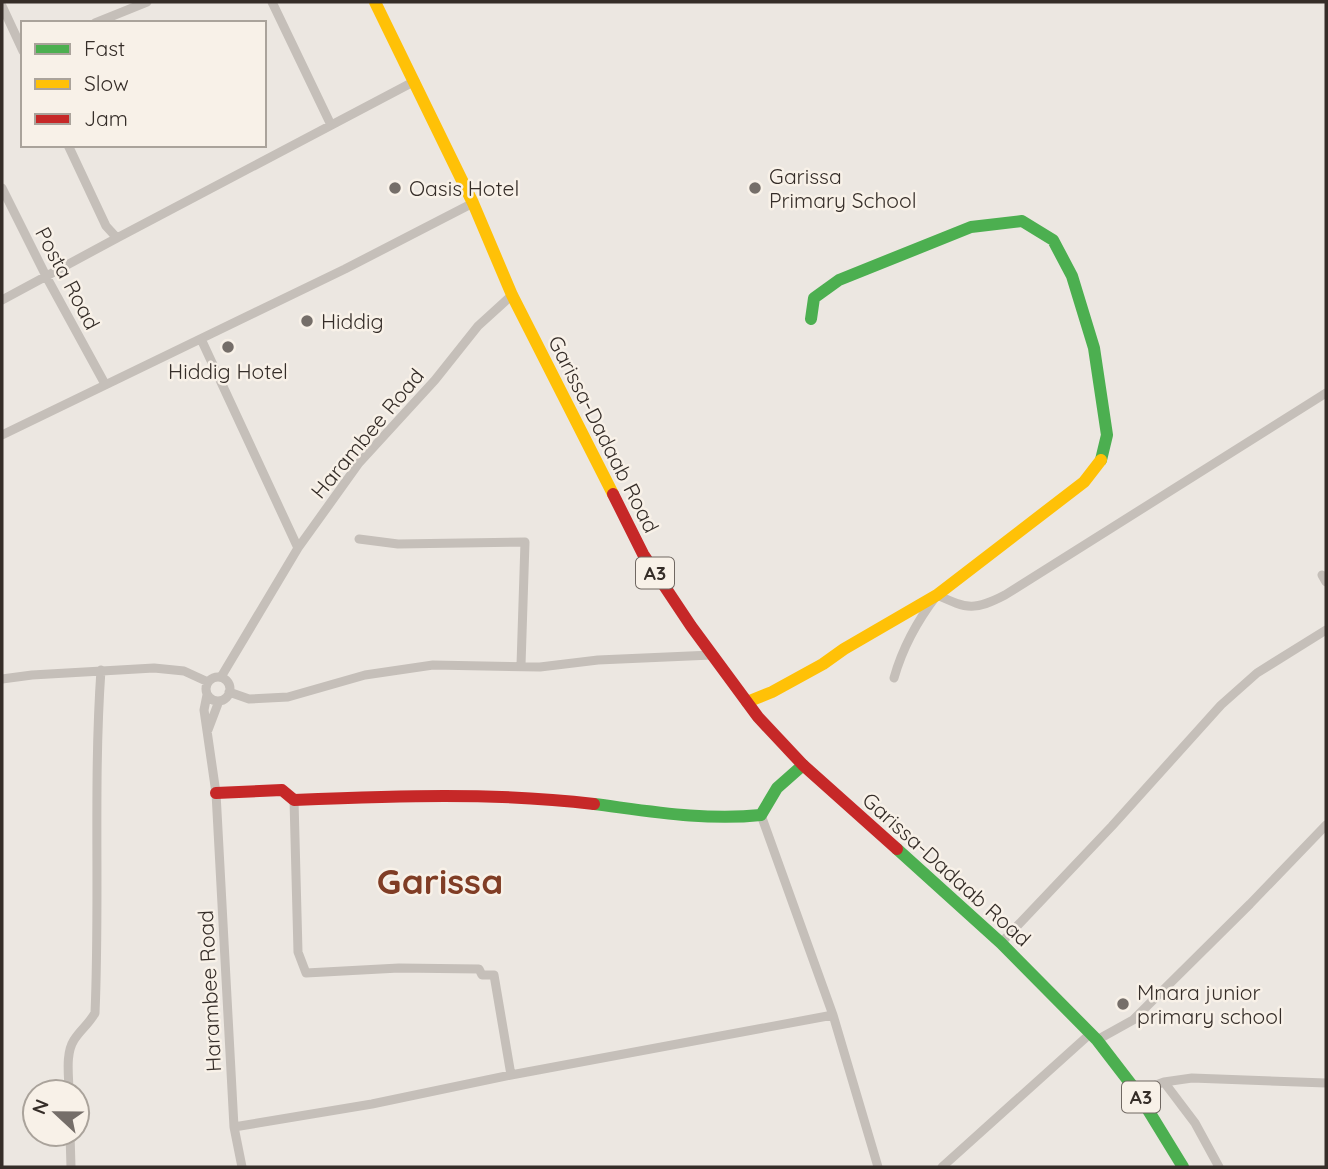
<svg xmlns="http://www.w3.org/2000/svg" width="1328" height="1169" viewBox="0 0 1328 1169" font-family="Quicksand,sans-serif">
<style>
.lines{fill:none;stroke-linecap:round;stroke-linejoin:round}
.street{stroke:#c5bfb9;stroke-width:9}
.fast{stroke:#4caf50;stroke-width:12}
.slow{stroke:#ffc107;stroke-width:12}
.jam{stroke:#c62828;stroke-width:12}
.poi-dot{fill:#756e69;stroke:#f8f1e8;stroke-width:2.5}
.labels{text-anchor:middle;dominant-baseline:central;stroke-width:5;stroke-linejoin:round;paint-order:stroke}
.shield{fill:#f8f1e8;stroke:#706862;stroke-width:2}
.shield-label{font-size:19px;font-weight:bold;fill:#352d28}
.poi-label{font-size:21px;fill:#352d28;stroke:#f8f1e8;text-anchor:start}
.street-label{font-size:21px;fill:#352d28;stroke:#f8f1e8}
.town-label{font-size:35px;font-weight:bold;fill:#803d25;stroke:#f8f1e8}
</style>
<rect width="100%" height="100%" fill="#ece7e1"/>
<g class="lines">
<path class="street" d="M 272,2 L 331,125
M 2,6 L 23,51
M 95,23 L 147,2
M 68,145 L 106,226 L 117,238 L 415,81
M 2,188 L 47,278 L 105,384
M 2,300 L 117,238
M 201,339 L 298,548
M 2,435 L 345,269 L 473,203
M 359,539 L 398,544 L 525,542 L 521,665
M 1322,575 L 1326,582
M 221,677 L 298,548 L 359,463 L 435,380 L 478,326 L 512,295
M206 689a12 12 0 1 1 24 0a12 12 0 1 1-24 0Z
M 894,678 C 903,646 917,621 937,595 C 968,609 974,611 1005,595 L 1326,393
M 2,679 L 32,675 L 154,668 L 184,671 L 208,682
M 229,692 L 249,699 L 288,697 L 365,675 L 433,665 L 540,667 L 598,660 L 712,655
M 207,695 L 204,710 L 216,793 L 234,1127 L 242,1167
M 208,730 L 219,701
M 294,800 L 298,952 L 306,973 L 399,968 L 479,969 L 482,975 L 494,975 L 511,1075
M 761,815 L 833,1015 L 878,1167
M 1001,943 L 1112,826 L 1221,705 L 1257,673 L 1326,630
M 1097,1040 L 1133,1020 L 1250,904 L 1326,825
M 1164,1082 L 1195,1123 L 1219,1167
M 69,1092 C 69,1076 65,1054 74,1040 C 80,1030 89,1024 95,1013 C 100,899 93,784 101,670
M 1137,1092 L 1164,1082 L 1192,1078 L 1326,1083
M 234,1127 L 372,1104 L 511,1075 L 833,1015
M 70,1134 L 71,1167
M 942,1167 L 1091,1033"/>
<path class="fast" d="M 811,319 L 814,298 L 839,280 L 971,227 L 1022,221 L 1053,240 L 1072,276 L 1094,348 L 1107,435 L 1101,460
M 594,804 C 649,811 705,821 761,815 L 777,788 L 803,765
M 897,849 L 1001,943 L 1097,1040 L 1137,1092 L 1183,1167"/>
<path class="slow" d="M 375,2 L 473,203 L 512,295 L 613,494
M 747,702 L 772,692 L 823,664 L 844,649 L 937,595 L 1084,482 L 1101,460"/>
<path class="jam" d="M 613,494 L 643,554 L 691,626 L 758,717 L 803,765 L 897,849
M 216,793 L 282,790 L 294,800 C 394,796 494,792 594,804"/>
</g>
<g class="poi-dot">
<circle cx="395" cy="188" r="7"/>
<circle cx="755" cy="188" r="7"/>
<circle cx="307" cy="321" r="7"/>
<circle cx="228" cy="347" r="7"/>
<circle cx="1123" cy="1004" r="7"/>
</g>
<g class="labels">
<g class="shield">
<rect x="636" y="557.5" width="38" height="31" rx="5"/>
<rect x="1122" y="1081.5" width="38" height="31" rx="5"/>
</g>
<g class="shield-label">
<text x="655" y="573">A3</text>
<text x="1141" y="1097">A3</text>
</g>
<g class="poi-label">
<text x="769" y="176">Garissa<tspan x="769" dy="24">Primary School</tspan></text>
<text x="409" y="188">Oasis Hotel</text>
<text x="321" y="321">Hiddig</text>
<text x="228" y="371" text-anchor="middle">Hiddig Hotel</text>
<text x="1137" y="992">Mnara junior<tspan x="1137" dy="24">primary school</tspan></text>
</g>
<g class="street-label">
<text transform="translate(68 278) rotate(62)">Posta Road</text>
<text transform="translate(367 433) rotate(-50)">Harambee Road</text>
<text transform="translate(604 434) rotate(63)">Garissa-Dadaab Road</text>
<text transform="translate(947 869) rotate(42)">Garissa-Dadaab Road</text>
<text transform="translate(209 991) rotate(-93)">Harambee Road</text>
</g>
<g class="town-label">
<text x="440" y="881">Garissa</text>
</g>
</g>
<rect width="1328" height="1169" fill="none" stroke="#352d28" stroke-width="7"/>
<rect x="21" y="21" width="245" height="126" fill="#f8f1e8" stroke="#aaa39b" stroke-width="2"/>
<rect x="35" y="44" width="35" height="10" fill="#4caf50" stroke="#aaa39b" stroke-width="2"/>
<text x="84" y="56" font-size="21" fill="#352d28">Fast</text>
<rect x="35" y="79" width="35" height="10" fill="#ffc107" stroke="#aaa39b" stroke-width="2"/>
<text x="84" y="91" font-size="21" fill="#352d28">Slow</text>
<rect x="35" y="114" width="35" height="10" fill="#c62828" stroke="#aaa39b" stroke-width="2"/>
<text x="84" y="126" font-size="21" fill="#352d28">Jam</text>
<g transform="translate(56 1113) rotate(292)"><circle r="33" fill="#f8f1e8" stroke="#aaa39b" stroke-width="2"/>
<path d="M0-5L12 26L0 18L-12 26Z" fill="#756e69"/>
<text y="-10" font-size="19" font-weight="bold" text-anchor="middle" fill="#352d28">N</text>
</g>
</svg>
